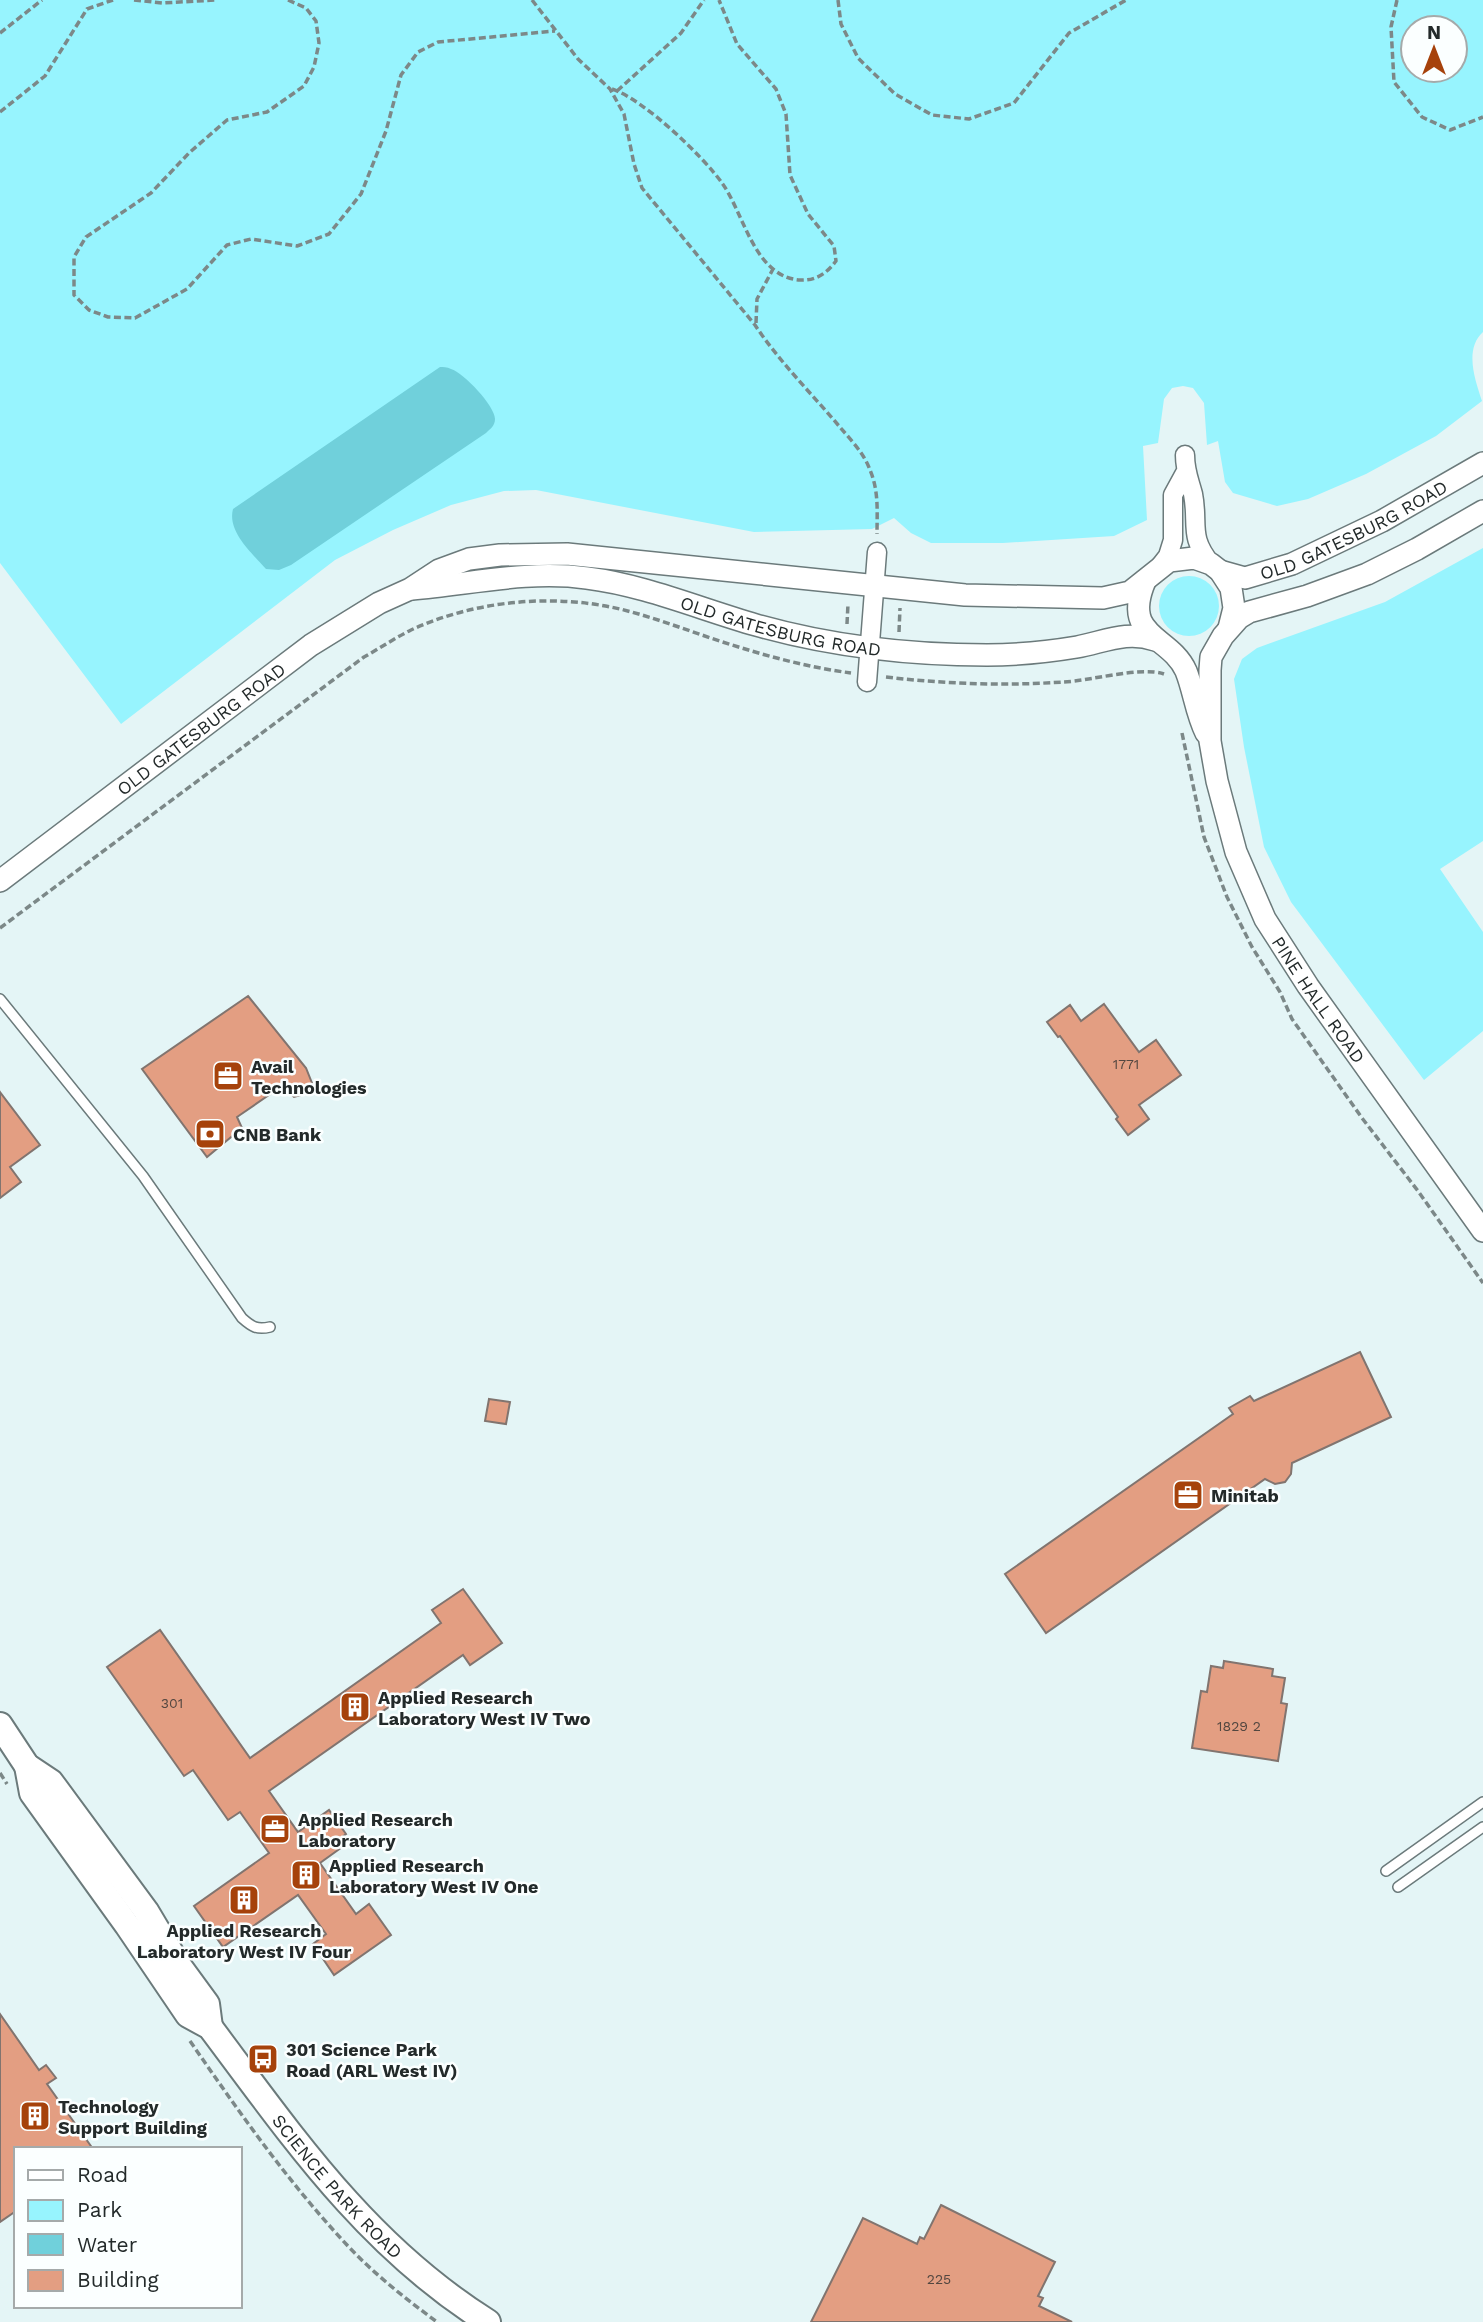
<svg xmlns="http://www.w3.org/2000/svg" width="1483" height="2322" viewBox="0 0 1483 2322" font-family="'Work Sans',sans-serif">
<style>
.green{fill:#97f4fe;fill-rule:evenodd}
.water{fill:#70d0db}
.building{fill:#e39e82;stroke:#81746f;stroke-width:2}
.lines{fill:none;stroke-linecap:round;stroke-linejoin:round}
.service-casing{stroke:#6b7a7b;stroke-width:12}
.minor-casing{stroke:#6b7a7b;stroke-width:21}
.tertiary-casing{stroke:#6b7a7b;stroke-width:24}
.secondary-casing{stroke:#6b7a7b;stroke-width:28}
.path{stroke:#7c8888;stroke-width:3.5;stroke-dasharray:7 3.5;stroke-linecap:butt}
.service{stroke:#fff;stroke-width:9}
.minor{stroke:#fff;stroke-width:18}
.tertiary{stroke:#fff;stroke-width:21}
.secondary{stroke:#fff;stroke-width:24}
.labels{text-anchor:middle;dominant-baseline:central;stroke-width:5;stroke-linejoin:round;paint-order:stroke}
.number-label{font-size:14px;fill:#534740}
.street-label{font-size:18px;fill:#232a2a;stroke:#fbffff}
.poi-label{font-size:18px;font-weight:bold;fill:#232a2a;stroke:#fbffff;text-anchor:start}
</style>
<rect width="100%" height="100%" fill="#e4f5f6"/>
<path class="green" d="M 0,0 L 1483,0 L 1483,332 C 1464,349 1475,380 1482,401 L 1436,436 L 1366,474 L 1308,499 L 1277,506 L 1233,493 L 1225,482 L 1218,441 L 1207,445 L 1204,403 L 1193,388 L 1183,386 L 1172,388 L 1164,399 L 1158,443 L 1143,446 L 1147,520 L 1114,536 L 1003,543 L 931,543 L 911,533 L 894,518 L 872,529 L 754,532 L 536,490 L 504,491 L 451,505 L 393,530 L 335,560 L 121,724 L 0,563 ZM 1413,28 L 1455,28 L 1455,70 L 1413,70 Z
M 1483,548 L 1483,841 L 1440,869 L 1483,932 L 1483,1031 L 1424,1080 L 1291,902 L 1264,847 L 1244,747 L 1234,679 L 1242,659 L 1257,648 L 1385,602 Z
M1159 606a30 30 0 1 1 60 0a30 30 0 1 1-60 0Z"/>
<path class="water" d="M 440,367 C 443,367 447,367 451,369 C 464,373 495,406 495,419 C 495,426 490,429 486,433 L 291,565 L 279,570 L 266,569 C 252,553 227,532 233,509 Z"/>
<path class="building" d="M 248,996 L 306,1068 L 312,1083 L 309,1093 L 294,1097 L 282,1086 L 237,1117 L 242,1128 L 207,1157 L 142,1069 Z
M 1104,1004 L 1139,1052 L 1156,1040 L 1181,1075 L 1139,1105 L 1149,1119 L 1128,1135 L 1116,1119 L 1118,1117 L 1060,1036 L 1058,1037 L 1047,1022 L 1070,1005 L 1081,1021 Z
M 0,1092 L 40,1145 L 10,1167 L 21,1182 L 0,1198 Z
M 1360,1352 L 1391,1417 L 1292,1463 L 1291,1474 L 1285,1482 L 1275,1484 L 1265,1479 L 1046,1633 L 1005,1574 L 1233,1414 L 1229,1408 L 1250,1396 L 1254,1401 Z
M 489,1399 L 510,1402 L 506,1424 L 485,1421 Z
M 463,1589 L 502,1643 L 470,1665 L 463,1655 L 269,1791 L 298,1832 L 329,1810 L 346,1834 L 341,1838 L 345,1845 L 320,1863 L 356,1914 L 369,1904 L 391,1935 L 334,1975 L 313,1944 L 326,1934 L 298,1895 L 223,1947 L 194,1906 L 269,1853 L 240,1812 L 228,1820 L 193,1770 L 184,1776 L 107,1667 L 160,1630 L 250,1758 L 441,1623 L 432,1610 Z
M 1224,1661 L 1273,1669 L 1272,1676 L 1285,1678 L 1281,1703 L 1287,1704 L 1278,1761 L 1192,1748 L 1201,1691 L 1207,1692 L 1211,1666 L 1223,1668 Z
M 0,2014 L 39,2070 L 46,2065 L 56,2078 L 47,2084 L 93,2149 L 16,2149 L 16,2211 L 0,2222 Z
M 941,2205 L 1055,2262 L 1038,2296 L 1043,2298 L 1039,2306 L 1072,2322 L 811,2322 L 863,2218 L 917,2244 L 920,2237 L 924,2239 Z"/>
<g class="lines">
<g class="service-casing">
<path id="service" d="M 0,999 L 143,1176 L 242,1318 C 252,1327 257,1330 270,1327
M 1386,1871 L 1483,1802
M 1398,1887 L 1483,1827"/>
</g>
<g class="minor-casing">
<path id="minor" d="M 1185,455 C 1185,471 1189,479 1193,494 C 1199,524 1188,536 1211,564
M 1161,565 L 1168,556 L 1173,540 L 1173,495 L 1185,473
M 867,682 L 877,552"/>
</g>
<g class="tertiary-casing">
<g id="tertiary">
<path id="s1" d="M 1483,511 L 1417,549 L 1367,574 L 1307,596 L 1249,612 L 1239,618 L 1223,636 L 1211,657 L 1210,670 L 1210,741 L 1217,781 L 1236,852 L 1265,919 L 1308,986 L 1483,1231"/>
<path id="s2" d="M 1220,571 L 1245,578 L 1292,564 L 1382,521 L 1483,463"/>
<path d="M 1145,581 C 1121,638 1170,635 1186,671 C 1194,691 1196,713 1206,733"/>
<path id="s3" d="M 412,589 C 471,584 528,570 587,578 C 644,585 700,609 756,625 C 830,646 910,655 987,655 C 1017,655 1047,652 1077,647 C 1104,642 1127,630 1155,640"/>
<path id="s4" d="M 0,881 L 311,645 L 379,603 L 410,589 L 439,570 L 469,559 L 500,555 L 567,554 L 965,595 L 1103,598 L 1130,592 L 1169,561 L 1194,558 L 1211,564 L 1220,571 L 1231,588 L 1234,608 L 1229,628"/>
</g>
</g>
<g class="secondary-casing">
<g id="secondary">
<path d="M 0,1725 L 27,1766 L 51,1782 L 146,1911 L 177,1963 L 207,2004 L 210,2027"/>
<path id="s5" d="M 27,1766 L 32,1793 L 127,1925 L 188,2015 L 210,2027 C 294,2139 367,2246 488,2322"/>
</g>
</g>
<path class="path" d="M 134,0 L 162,3 L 216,0
M 288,0 L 306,8 L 316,21 L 319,43 L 314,67 L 304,86 L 267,112 L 227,120 L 189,153 L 151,193 L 86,237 L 74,257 L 74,295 L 89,310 L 108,317 L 135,318 L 187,289 L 227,245 L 251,239 L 297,246 L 329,234 L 361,194 L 386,131 L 401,75 L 418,52 L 438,42 L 555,31
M 532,0 L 578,59 L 610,89 L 624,114 L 634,164 L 642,188 L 755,325 C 778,360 811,393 839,426 C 850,439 864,453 870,470 C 879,491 877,512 877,534
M 838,0 L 841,24 L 858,58 L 895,94 L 932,115 L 969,119 L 1014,103 L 1069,33 L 1126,0
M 1397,0 L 1391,27 L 1394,82 L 1422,117 L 1450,130 L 1483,117
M 0,33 L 42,0
M 612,89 C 643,99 703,156 722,183 C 744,213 754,277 800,280 C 816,281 827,273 836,261 L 834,246 L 808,214 L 790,175 L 786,114 L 776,89 L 737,44 L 719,0
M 617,91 L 681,33 L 704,0
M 0,112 L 45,76 L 87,9 L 113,0
M 756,323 L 757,299 L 773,269
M 847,624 L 848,604
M 899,632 L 900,608
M 886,677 C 945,684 1005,686 1063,682 C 1090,681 1141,666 1164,674
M 1182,733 L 1204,837 L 1227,897 L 1252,947 L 1280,992 L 1292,1019 L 1362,1118 L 1418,1191 L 1483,1283
M 0,928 L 364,657 C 380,648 395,638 411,630 C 474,601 551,593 620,609 C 661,619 701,636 742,648 C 777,659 814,668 851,673
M 0,1773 L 7,1784
M 190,2041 C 239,2112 288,2182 347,2245 C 374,2274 406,2299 437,2322"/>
<use href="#service" class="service"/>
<use href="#minor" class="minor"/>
<use href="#tertiary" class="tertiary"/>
<use href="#secondary" class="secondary"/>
</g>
<defs>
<g id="office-square" transform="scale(1.575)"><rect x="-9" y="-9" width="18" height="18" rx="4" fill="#a6420b" stroke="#fbffff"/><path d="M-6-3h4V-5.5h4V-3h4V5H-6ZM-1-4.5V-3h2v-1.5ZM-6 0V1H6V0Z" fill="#fff"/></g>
<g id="bank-square" transform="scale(1.575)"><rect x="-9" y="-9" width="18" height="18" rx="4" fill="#a6420b" stroke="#fbffff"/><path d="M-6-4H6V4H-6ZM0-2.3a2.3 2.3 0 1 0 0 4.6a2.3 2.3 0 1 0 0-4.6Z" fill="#fff"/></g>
<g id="building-square" transform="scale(1.575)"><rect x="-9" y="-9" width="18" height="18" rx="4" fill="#a6420b" stroke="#fbffff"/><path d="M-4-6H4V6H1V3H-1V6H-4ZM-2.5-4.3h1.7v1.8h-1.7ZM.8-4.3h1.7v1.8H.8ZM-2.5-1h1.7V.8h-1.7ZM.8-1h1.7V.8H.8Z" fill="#fff"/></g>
<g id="bus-square" transform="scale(1.575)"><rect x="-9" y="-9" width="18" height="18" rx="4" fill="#a6420b" stroke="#fbffff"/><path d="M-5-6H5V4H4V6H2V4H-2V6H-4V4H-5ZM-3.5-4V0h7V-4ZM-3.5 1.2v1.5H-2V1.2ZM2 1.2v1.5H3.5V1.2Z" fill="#fff"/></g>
</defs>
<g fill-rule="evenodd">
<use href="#office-square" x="228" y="1076"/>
<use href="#bank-square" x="210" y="1134"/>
<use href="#office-square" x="1188" y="1495"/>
<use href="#building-square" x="355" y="1707"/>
<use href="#office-square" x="275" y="1829"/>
<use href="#building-square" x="306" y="1875"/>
<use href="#building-square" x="244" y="1900"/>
<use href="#bus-square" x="263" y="2059"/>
<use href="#building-square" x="35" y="2116"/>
</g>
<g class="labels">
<g class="number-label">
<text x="1126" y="1064">1771</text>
<text x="172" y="1703">301</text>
<text x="1239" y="1726">1829 2</text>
<text x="939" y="2279">225</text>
</g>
<g class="street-label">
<text stroke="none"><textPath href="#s2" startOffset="145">OLD GATESBURG ROAD</textPath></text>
<text stroke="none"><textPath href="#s3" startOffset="376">OLD GATESBURG ROAD</textPath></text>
<text stroke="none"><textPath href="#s4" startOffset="252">OLD GATESBURG ROAD</textPath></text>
<text stroke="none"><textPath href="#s1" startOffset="684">PINE HALL ROAD</textPath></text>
<text stroke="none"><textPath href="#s5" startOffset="528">SCIENCE PARK ROAD</textPath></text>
</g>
<g class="poi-label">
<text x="251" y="1066">Avail<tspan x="251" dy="21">Technologies</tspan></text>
<text x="233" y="1134">CNB Bank</text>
<text x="1211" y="1495">Minitab</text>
<text x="378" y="1697">Applied Research<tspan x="378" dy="21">Laboratory West IV Two</tspan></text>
<text x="298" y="1819">Applied Research<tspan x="298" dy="21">Laboratory</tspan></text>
<text x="329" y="1865">Applied Research<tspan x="329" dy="21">Laboratory West IV One</tspan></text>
<text x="244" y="1930" text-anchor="middle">Applied Research<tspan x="244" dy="21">Laboratory West IV Four</tspan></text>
<text x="286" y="2049">301 Science Park<tspan x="286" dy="21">Road (ARL West IV)</tspan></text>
<text x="58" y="2106">Technology<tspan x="58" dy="21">Support Building</tspan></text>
</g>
</g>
<rect x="14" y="2147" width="228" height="161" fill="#fbffff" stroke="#a5aaaa" stroke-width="2"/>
<rect x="28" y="2170" width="35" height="10" fill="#ffffff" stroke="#a5aaaa" stroke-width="2"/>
<text x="77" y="2182" font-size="21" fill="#232a2a">Road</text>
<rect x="28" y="2200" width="35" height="21" fill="#97f4fe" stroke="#a5aaaa" stroke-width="2"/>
<text x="77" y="2217" font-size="21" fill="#232a2a">Park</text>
<rect x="28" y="2234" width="35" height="21" fill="#70d0db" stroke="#a5aaaa" stroke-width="2"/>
<text x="77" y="2252" font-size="21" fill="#232a2a">Water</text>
<rect x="28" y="2270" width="35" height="21" fill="#e39e82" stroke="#a5aaaa" stroke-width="2"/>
<text x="77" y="2287" font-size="21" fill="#232a2a">Building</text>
<g transform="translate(1434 49)"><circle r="33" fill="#fbffff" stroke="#a5aaaa" stroke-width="2"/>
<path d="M0-5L12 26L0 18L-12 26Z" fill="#a6420b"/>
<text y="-10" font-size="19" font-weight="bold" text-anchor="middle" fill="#232a2a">N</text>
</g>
</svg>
